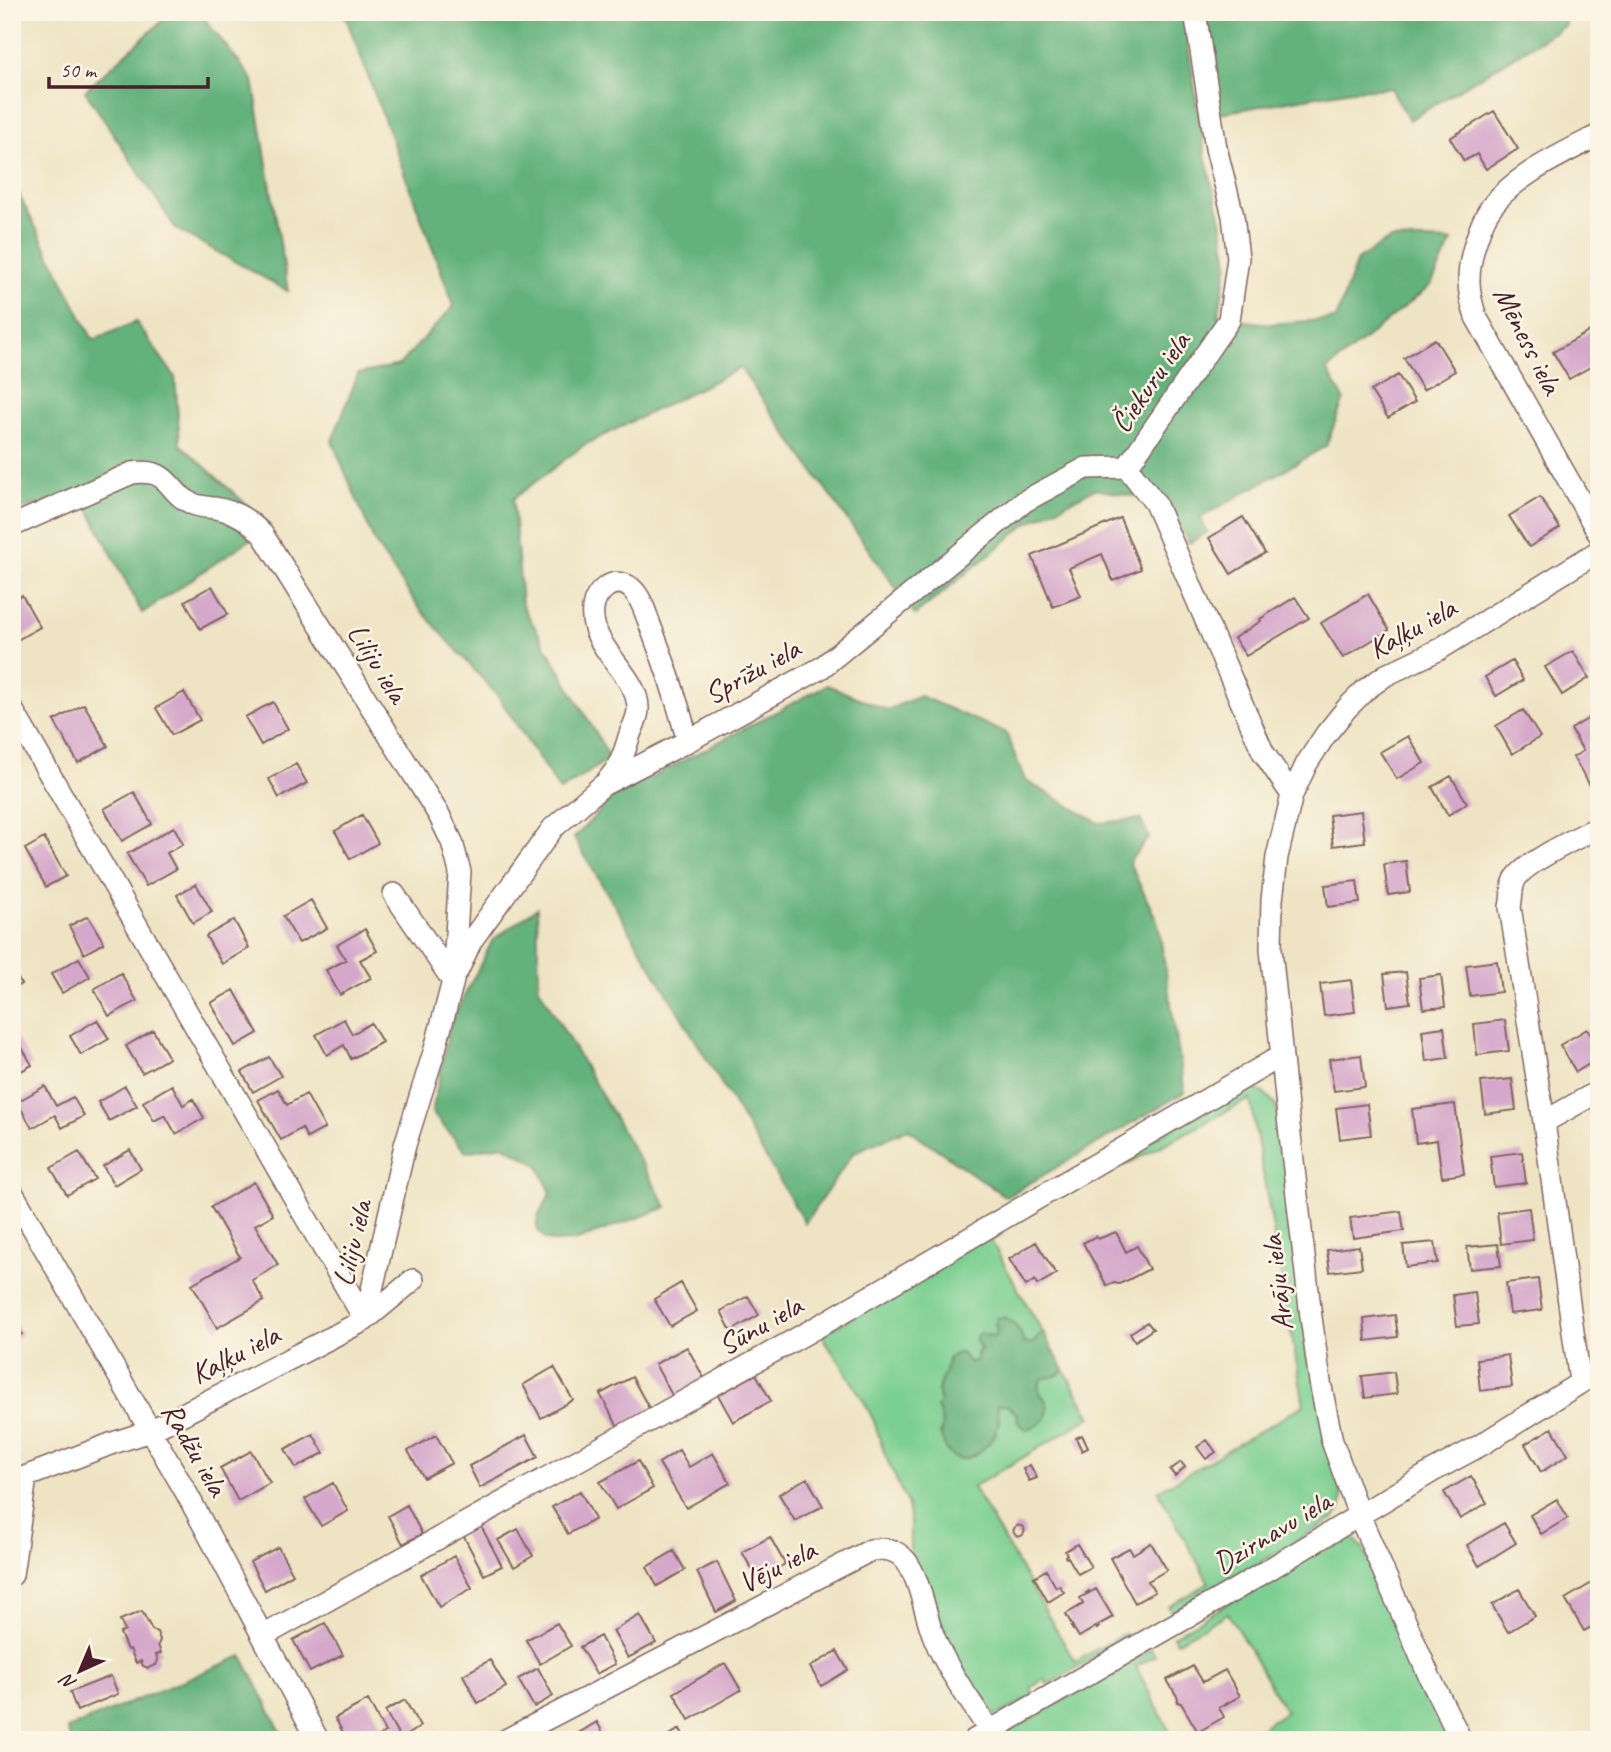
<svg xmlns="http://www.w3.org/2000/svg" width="1611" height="1752" viewBox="0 0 1611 1752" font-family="Caveat,sans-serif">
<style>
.green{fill:#7bcf92;stroke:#62775e;stroke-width:2}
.forest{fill:#64b27c;stroke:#576854;stroke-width:2}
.building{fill:#d5a8cb}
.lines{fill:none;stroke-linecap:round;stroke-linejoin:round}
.minor-casing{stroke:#836461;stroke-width:24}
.minor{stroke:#fff;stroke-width:21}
.labels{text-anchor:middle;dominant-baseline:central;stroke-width:5;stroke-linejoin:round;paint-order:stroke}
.street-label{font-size:30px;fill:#4a1f2b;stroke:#fcf5e5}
</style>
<rect width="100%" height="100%" fill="#fcf5e5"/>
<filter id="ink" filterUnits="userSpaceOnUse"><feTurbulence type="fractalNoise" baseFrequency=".0143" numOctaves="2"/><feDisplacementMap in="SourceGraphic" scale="14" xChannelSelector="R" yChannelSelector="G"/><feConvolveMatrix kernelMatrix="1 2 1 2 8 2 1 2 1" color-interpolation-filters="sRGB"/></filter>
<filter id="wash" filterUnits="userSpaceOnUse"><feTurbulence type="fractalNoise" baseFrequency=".00686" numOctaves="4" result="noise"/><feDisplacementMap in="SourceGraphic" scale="28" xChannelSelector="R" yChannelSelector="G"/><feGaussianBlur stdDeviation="1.57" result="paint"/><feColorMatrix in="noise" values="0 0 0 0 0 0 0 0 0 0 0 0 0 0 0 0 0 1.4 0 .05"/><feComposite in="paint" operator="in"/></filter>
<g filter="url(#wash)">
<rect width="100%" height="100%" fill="#eee4c4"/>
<path class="green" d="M 1246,1088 C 1263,1089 1272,1097 1279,1113 L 1342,1499 C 1341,1507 1339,1512 1334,1518 L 1236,1578 L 1171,1612 L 1168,1607 L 1209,1583 L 1158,1491 L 1304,1405 L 1250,1099 L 1125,1165 L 1122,1156 Z
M 998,1227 L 1002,1234 L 991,1241 L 1043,1333 L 1039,1336 L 1033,1343 L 1024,1344 L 997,1331 L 994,1337 L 987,1335 L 978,1352 L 976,1361 L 948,1365 L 939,1385 L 938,1396 L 940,1402 L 942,1426 L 940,1433 L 947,1451 L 997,1405 L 1007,1405 L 1017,1414 L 1044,1398 C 1037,1390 1037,1386 1043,1377 L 1059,1375 L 1064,1370 L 1091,1417 L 973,1487 L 1075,1662 L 1125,1633 L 1127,1637 L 1048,1685 L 1044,1679 L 1031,1688 L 1034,1694 C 1021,1702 1005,1716 989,1715 L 949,1660 L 910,1552 L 910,1516 L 907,1503 L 885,1455 L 874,1421 L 865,1403 L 836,1356 L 826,1344 L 823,1335 Z
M 1344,1537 C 1353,1538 1357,1541 1363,1548 L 1451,1740 L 1240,1740 L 1286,1712 L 1228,1613 L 1177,1642 L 1173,1636 L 1337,1539 Z
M 1151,1649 L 1155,1656 L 1136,1667 L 1174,1740 L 994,1740 Z"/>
<path class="forest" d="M 172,12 L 199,12 L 253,80 L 288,291 L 176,229 L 85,91 Z
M 344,12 L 1183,12 L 1205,155 L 1221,220 L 1228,263 L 1218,317 L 1269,324 L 1336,319 L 1357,260 L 1390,239 L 1452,241 L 1431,285 L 1327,370 L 1344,399 L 1326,446 L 1200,518 L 1208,532 L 1189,543 L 1167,502 L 1094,489 L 1028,523 L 915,615 L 740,368 L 584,445 L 513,499 L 522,605 L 610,758 L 560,791 L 497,695 L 419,608 L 375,543 L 332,441 L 358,374 L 399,365 L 454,306 Z
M 1205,12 L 1559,12 L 1566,25 L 1409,120 L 1391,88 L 1352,90 L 1220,113 Z
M 12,181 L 93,340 L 136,322 L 175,377 L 180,444 L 270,526 L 142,613 L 79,490 L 12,513 Z
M 827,685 L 887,710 L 920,696 L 1006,733 L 1025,780 L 1099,823 L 1140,819 L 1149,837 L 1129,862 L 1158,923 L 1185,1092 L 1006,1197 L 908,1129 L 854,1152 L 805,1223 L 574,838 L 612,798 Z
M 537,908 L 539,988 L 667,1207 L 575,1241 L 555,1242 L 545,1239 L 537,1229 L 537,1222 L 539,1215 L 551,1193 L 538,1165 L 503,1145 L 466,1152 L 432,1113 L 450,1024 L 493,940 Z
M 1004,1317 C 1016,1323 1021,1331 1024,1344 L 1033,1343 L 1039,1336 L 1043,1333 L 1064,1370 C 1057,1376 1052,1378 1043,1378 C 1040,1381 1038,1384 1038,1389 C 1039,1395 1046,1398 1047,1404 C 1051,1418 1038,1427 1026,1429 L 1018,1422 L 1017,1414 L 1007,1405 L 997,1405 C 999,1415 1000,1422 996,1432 C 990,1446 964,1470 949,1453 C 945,1449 942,1439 941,1433 C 940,1428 942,1428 942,1423 C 941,1418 939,1412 937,1407 L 940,1402 C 934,1386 947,1374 948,1359 L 954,1354 L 961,1353 L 970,1363 L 976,1361 L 978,1352 L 981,1348 L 976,1342 L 976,1336 L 980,1333 L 994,1337 L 997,1331 L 995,1324 L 997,1318 Z
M 242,1656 L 285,1740 L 71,1740 L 67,1729 Z"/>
<g id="blocks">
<path class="building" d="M 1494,111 L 1518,149 L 1486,169 L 1477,154 L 1464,161 L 1450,138 Z
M 1599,326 L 1599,362 L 1569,379 L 1553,352 Z
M 1435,339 L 1455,371 L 1423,390 L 1404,358 Z
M 1398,375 L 1415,402 L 1388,418 L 1371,391 Z
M 1540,497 L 1560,528 L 1529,547 L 1509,516 Z
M 1243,517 L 1265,553 L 1231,574 L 1209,538 Z
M 1120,518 L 1141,569 L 1113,581 L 1102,554 L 1069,568 L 1081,596 L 1053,607 L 1032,556 Z
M 212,586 L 228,614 L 200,629 L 185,601 Z
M 1368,594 L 1389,630 L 1343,658 L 1321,623 Z
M 22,595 L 40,627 L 12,643 L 12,600 Z
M 1295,597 L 1309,618 L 1246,656 L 1234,638 L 1261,621 L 1260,619 Z
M 1573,651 L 1589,678 L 1562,695 L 1545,667 Z
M 1512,661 L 1523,680 L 1496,696 L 1485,677 Z
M 184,692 L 200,720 L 172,735 L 156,708 Z
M 273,702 L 288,729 L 261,745 L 245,717 Z
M 84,704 L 108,746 L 78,763 L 54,721 Z
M 1523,710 L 1540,737 L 1512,754 L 1496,726 Z
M 1599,712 L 1599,783 L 1591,787 L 1573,757 L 1583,751 L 1571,729 Z
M 1408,736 L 1424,763 L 1397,779 L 1380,752 Z
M 296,764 L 307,783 L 279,798 L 269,779 Z
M 1451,776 L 1467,803 L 1448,815 L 1432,787 Z
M 134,792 L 152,824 L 122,841 L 104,809 Z
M 1361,811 L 1365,842 L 1333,846 L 1329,815 Z
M 362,815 L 378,843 L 350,859 L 335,831 Z
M 174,827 L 183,844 L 167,853 L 176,869 L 146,886 L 127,854 Z
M 44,838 L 66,876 L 46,887 L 25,849 Z
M 1406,861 L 1410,892 L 1388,895 L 1384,864 Z
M 1357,881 L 1360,903 L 1328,907 L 1325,885 Z
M 196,884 L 212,912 L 193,923 L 177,895 Z
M 311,900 L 327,928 L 299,943 L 283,916 Z
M 88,916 L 104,943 L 84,954 L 69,926 Z
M 234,920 L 249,948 L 222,964 L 206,936 Z
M 365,929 L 377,951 L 360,960 L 371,978 L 340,995 L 326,970 L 346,960 L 337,945 Z
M 79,958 L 90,977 L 62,993 L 51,974 Z
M 1497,961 L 1501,992 L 1470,996 L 1466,965 Z
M 12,968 L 21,984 L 12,989 Z
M 1406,972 L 1410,1003 L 1388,1006 L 1384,974 Z
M 121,973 L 137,1001 L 109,1016 L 94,989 Z
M 1441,975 L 1445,1007 L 1423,1009 L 1419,978 Z
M 1351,980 L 1355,1012 L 1324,1016 L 1320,984 Z
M 234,990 L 258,1033 L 235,1046 L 211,1003 Z
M 344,1019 L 352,1034 L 371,1023 L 382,1042 L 351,1059 L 344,1045 L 327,1055 L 316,1035 Z
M 97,1020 L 109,1039 L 81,1055 L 70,1036 Z
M 1505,1020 L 1509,1051 L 1477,1055 L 1474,1024 Z
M 1444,1027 L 1448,1058 L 1426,1061 L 1422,1030 Z
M 1587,1029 L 1599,1048 L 1599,1058 L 1576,1072 L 1560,1045 Z
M 153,1030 L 169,1058 L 142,1073 L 126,1046 Z
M 16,1037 L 32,1065 L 12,1076 L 12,1040 Z
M 1361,1055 L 1365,1087 L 1334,1091 L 1329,1059 Z
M 269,1057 L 281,1076 L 253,1092 L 242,1072 Z
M 1512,1079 L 1516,1110 L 1485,1114 L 1481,1082 Z
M 172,1085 L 183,1105 L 193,1099 L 204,1118 L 176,1134 L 165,1115 L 154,1121 L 143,1102 Z
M 45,1086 L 56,1106 L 73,1097 L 84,1116 L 62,1128 L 55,1115 L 32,1128 L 17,1102 Z
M 125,1086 L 137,1106 L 109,1121 L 98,1102 Z
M 278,1089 L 287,1105 L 306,1094 L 325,1128 L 307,1138 L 302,1128 L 281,1140 L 258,1100 Z
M 1367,1104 L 1371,1135 L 1340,1139 L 1336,1108 Z
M 1455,1104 L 1464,1174 L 1442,1177 L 1437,1140 L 1416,1143 L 1412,1109 Z
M 130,1150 L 141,1169 L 114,1185 L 103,1166 Z
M 79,1152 L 95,1179 L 67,1195 L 51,1168 Z
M 1522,1152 L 1526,1183 L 1494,1187 L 1490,1156 Z
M 254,1182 L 273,1215 L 255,1225 L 278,1265 L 252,1280 L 264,1301 L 217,1328 L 192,1284 L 240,1257 L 211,1207 Z
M 1529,1208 L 1533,1240 L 1501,1244 L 1497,1212 Z
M 1401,1211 L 1404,1231 L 1353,1238 L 1350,1218 Z
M 1116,1232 L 1126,1252 L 1137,1246 L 1149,1269 L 1128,1280 L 1119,1284 L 1114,1283 L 1107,1286 L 1083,1243 L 1096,1236 L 1098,1239 Z
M 1036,1242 L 1056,1274 L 1037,1285 L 1035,1280 L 1026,1286 L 1009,1259 Z
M 1435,1242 L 1438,1263 L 1406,1267 L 1403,1245 Z
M 1498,1244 L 1501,1266 L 1470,1269 L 1467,1247 Z
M 1359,1246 L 1362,1268 L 1330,1272 L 1327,1250 Z
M 1538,1279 L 1542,1310 L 1510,1314 L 1506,1283 Z
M 681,1283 L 697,1311 L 670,1326 L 654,1299 Z
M 1475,1292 L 1479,1324 L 1457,1326 L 1453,1295 Z
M 748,1296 L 759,1315 L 731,1331 L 721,1311 Z
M 1395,1315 L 1398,1337 L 1366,1341 L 1364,1319 Z
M 12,1319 L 22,1334 L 12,1340 Z
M 1147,1322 L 1153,1329 L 1135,1341 L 1130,1333 Z
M 687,1347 L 705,1380 L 673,1397 L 655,1364 Z
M 1508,1355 L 1512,1387 L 1480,1391 L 1477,1359 Z
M 554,1367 L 573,1400 L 541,1418 L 523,1385 Z
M 1394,1372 L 1397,1394 L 1365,1398 L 1362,1376 Z
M 756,1374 L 771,1401 L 733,1422 L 718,1395 Z
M 632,1377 L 650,1410 L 618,1427 L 600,1394 Z
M 1552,1428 L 1568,1455 L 1541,1472 L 1525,1444 Z
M 313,1434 L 324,1453 L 296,1468 L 285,1449 Z
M 436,1435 L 452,1463 L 424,1478 L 408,1451 Z
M 526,1435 L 538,1457 L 480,1488 L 469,1466 Z
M 1082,1435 L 1088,1448 L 1082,1451 L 1076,1438 Z
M 1207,1440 L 1216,1452 L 1206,1459 L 1197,1447 Z
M 679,1450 L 689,1467 L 713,1453 L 730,1483 L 686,1508 L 659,1463 Z
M 251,1451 L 270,1483 L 238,1501 L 220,1468 Z
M 638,1461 L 653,1488 L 616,1509 L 600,1482 Z
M 1181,1462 L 1185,1467 L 1175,1476 L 1170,1470 Z
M 1030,1465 L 1037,1478 L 1029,1481 L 1023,1469 Z
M 1471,1476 L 1487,1503 L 1460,1519 L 1444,1492 Z
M 807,1478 L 823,1506 L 795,1521 L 779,1494 Z
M 333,1483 L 348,1511 L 321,1526 L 305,1499 Z
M 580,1491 L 595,1519 L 568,1534 L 552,1507 Z
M 1557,1499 L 1568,1518 L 1541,1534 L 1530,1515 Z
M 407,1505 L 422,1534 L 403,1544 L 388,1516 Z
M 1504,1523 L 1516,1543 L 1479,1566 L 1467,1545 Z
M 480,1524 L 502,1566 L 484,1575 L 462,1533 Z
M1013.5 1531a5.5 5.5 0 1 1 11 0a5.5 5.5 0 1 1-11 0Z
M 518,1529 L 533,1556 L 514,1567 L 498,1540 Z
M 770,1537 L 785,1564 L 758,1580 L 742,1552 Z
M 1151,1543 L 1167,1570 L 1148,1581 L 1155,1592 L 1135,1603 L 1110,1558 L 1129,1548 L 1133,1554 Z
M 1077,1544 L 1091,1567 L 1078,1574 L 1068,1557 L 1066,1558 L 1065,1556 L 1067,1554 L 1065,1551 Z
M 278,1547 L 293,1574 L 265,1590 L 250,1562 Z
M 674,1551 L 685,1570 L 657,1586 L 647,1567 Z
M 454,1556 L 472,1588 L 439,1607 L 421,1575 Z
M 717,1562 L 736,1601 L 716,1612 L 697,1572 Z
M 1046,1570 L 1056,1587 L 1059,1585 L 1064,1592 L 1048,1602 L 1034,1577 Z
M 1597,1580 L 1599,1583 L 1599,1623 L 1584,1631 L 1565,1599 Z
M 1096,1589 L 1113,1617 L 1098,1625 L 1099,1627 L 1097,1629 L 1096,1627 L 1079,1637 L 1074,1629 L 1073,1630 L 1071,1627 L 1073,1627 L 1066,1614 L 1083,1604 L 1080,1598 L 1087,1594 L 1086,1593 L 1089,1591 L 1089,1593 Z
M 1519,1589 L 1535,1616 L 1508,1632 L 1492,1605 Z
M 142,1611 L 152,1630 L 157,1632 L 160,1640 L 158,1645 L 161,1653 L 156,1655 L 158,1660 L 156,1665 L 148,1668 L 143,1666 L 141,1661 L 136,1663 L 130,1649 L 127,1650 L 120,1633 L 125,1631 L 120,1620 Z
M 640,1615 L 656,1643 L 628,1658 L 613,1631 Z
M 325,1623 L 343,1655 L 310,1672 L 293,1640 Z
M 557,1623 L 571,1646 L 540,1664 L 526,1640 Z
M 600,1636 L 615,1664 L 596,1674 L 580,1647 Z
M 837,1651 L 848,1670 L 821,1686 L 810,1667 Z
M 490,1660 L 506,1687 L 478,1703 L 463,1675 Z
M 725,1663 L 741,1690 L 689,1720 L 674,1693 Z
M 1193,1666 L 1203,1682 L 1225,1670 L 1240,1696 L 1219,1708 L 1224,1717 L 1198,1732 L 1181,1703 L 1177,1702 L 1178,1698 L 1167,1680 Z
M 538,1668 L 553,1696 L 534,1707 L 518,1679 Z
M 111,1676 L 118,1694 L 77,1711 L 70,1692 Z
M 368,1700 L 385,1732 L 371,1740 L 347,1740 L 335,1718 Z
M 405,1700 L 420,1727 L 401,1739 L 385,1711 Z
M 597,1722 L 607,1740 L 567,1740 Z
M 680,1729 L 686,1740 L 661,1740 Z"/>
</g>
</g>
<g filter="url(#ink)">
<use href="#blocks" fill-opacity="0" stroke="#836461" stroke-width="2"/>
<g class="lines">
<g class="minor-casing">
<path id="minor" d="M 1599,135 C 1564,153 1509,178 1488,212 C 1481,223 1478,235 1474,247 C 1467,273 1467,291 1476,317 L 1599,534
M 1127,467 L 1229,320 L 1238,258 L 1233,216 L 1216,148 L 1195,12
M 1127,467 L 1155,503 L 1263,752 L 1292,795
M 12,526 L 132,473 C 173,468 165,492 193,504 C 200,507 208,507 215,508 C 237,512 248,519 263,535 L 439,815 L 452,842 L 460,872 L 453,981 L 435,1049 L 405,1145 L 365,1320
M 12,709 L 365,1320
M 607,781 C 622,764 623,755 630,734 C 633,726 638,718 638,709 C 639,675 588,647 593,609 C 594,600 598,593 606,587 C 615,581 626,582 634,591 C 642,600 646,614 650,625 C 665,663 677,701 688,741
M 394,894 L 453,981
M 458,970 L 471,941 L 553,828 L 603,785 L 688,741 L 821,668 L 1025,501 L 1086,468 L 1127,467
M 1544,1122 L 1599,1091
M 12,1192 L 187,1494 L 318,1740
M 1580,1382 L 1544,1122 L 1510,907 C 1512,899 1511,887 1515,880 C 1523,863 1581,836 1599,827
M 12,1482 L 113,1443 L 150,1431 L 365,1320 L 413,1280
M 12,1575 L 26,1477
M 263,1636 L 828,1321 L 1281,1056
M 506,1740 L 871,1550 C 885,1548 896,1549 906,1561 C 920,1579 925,1615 934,1637 C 947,1670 970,1700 989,1730
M 974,1740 L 1238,1588 L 1433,1471 L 1481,1445 L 1599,1371
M 1461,1740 L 1430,1678 L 1359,1515 L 1332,1441 L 1320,1382 L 1311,1317 L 1288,1117 L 1271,949 L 1272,900 L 1277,857 L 1292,795 L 1307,763 L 1326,734 L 1347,708 L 1365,690 L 1386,675 L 1438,650 L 1599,551"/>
</g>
<use href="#minor" class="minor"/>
</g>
</g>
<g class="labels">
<g class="street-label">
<text transform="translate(1528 340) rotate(63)">Mēness iela</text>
<text transform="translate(1150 382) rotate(-55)">Čiekuru iela</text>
<text transform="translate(1412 628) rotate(-29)">Kaļķu iela</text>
<text transform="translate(378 663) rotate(58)">Liliju iela</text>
<text transform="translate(752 671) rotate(-29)">Sprīžu iela</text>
<text transform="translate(352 1243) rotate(-77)">Liliju iela</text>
<text transform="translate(1277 1283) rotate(-97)">Arāju iela</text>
<text transform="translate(760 1325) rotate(-29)">Sūnu iela</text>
<text transform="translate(235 1354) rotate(-27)">Kaļķu iela</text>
<text transform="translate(195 1449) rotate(60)">Radžu iela</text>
<text transform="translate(1272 1532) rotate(-31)">Dzirnavu iela</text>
<text transform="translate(777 1566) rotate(-27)">Vēju iela</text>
</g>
</g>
<rect width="1611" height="1752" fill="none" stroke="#fcf5e5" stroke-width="42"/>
<g transform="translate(80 1671) rotate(224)" stroke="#fcf5e5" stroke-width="5" paint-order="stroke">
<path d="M0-5L12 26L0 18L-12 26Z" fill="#4a1f2b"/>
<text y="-10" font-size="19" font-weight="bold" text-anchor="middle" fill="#4a1f2b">N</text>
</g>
<path d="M49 77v10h159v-10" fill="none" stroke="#4a1f2b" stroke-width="3.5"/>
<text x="60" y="77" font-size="21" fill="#4a1f2b" stroke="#fcf5e5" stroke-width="5" paint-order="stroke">50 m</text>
</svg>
